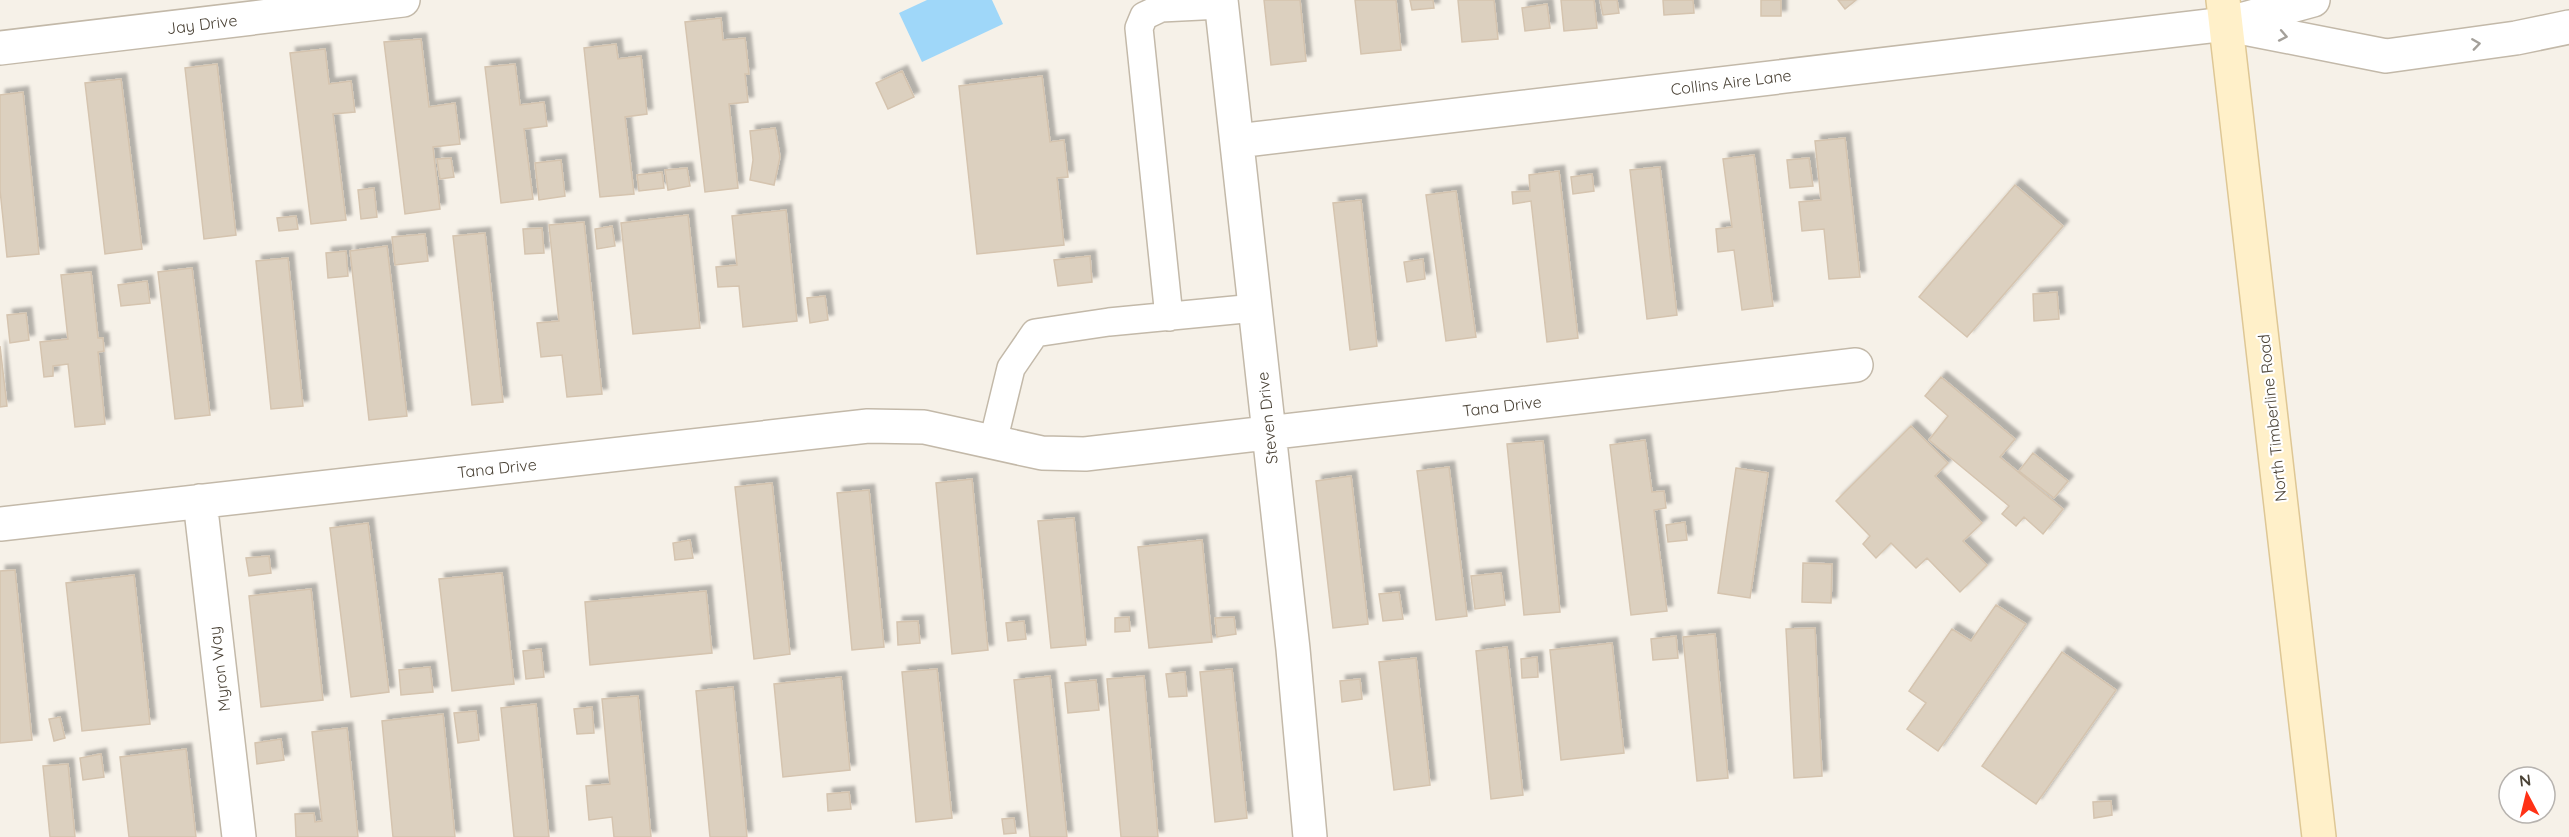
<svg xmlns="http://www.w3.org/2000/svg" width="2569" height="837" viewBox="0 0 2569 837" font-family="Quicksand,sans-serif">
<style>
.water{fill:#9fd7f9}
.building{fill:#dcd0bf;stroke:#d5c4af;stroke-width:1.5;filter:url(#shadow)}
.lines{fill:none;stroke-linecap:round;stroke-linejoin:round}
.service-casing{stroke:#c3b9a9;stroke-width:30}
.minor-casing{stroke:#c3b9a9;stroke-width:36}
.secondary-casing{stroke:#dec795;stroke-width:36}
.service{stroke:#fff;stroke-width:27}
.minor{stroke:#fff;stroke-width:33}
.secondary{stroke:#fff0c9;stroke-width:33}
.oneway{stroke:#a4a09a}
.labels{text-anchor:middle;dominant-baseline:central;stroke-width:4.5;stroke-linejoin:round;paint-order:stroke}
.street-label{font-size:16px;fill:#4a4236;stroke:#fff}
</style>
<defs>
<filter id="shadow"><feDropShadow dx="5.5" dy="-5.5" stdDeviation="1.5" flood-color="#0004"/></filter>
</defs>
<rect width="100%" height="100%" fill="#f6f1e8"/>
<path class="water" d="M 927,0 L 992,0 L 1003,24 L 922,62 L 899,13 Z"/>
<path class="building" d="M 1264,0 L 1300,0 L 1306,61 L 1271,65 Z
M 1355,0 L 1396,0 L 1401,50 L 1361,54 Z
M 1410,0 L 1433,0 L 1434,8 L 1412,10 Z
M 1458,0 L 1494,0 L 1498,39 L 1462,42 Z
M 1561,0 L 1594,0 L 1597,28 L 1564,31 Z
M 1600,0 L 1617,0 L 1619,13 L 1603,15 Z
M 1663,0 L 1693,0 L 1694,13 L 1664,15 Z
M 1761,0 L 1781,0 L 1781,16 L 1761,16 Z
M 1838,0 L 1856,0 L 1845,9 Z
M 1547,4 L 1550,28 L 1525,31 L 1522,8 Z
M 721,18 L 723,40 L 745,38 L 749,74 L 745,74 L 748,102 L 729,104 L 738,188 L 705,192 L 685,22 Z
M 421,39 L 429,107 L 455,103 L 460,144 L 433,147 L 440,209 L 405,214 L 384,42 Z
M 616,44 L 618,59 L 641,56 L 647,114 L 625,117 L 634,194 L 600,197 L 584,48 Z
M 325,49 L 329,84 L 351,81 L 355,112 L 333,114 L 346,220 L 311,224 L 290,53 Z
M 217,64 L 236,235 L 204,239 L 185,68 Z
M 515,64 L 520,105 L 544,102 L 547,126 L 524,129 L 533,199 L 501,203 L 485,67 Z
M 902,71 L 914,97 L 888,109 L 876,83 Z
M 1042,76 L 1050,142 L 1064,140 L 1068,177 L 1057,178 L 1064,245 L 977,254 L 959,86 Z
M 121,79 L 142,249 L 105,254 L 85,83 Z
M 23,92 L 39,254 L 7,257 L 0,190 L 0,95 Z
M 775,128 L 780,157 L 774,185 L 750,180 L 753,160 L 750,131 Z
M 1845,138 L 1860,277 L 1829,279 L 1824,229 L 1802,231 L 1799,202 L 1821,200 L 1815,141 Z
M 1754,155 L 1773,306 L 1742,310 L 1734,250 L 1718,252 L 1716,229 L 1732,227 L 1723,159 Z
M 451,158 L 454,177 L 440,179 L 437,159 Z
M 1809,158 L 1813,186 L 1790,188 L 1787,160 Z
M 561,160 L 565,196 L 539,200 L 535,163 Z
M 1660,167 L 1677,315 L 1647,319 L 1630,170 Z
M 687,168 L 690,186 L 668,190 L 665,170 Z
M 1559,171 L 1578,338 L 1547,342 L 1531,201 L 1513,204 L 1512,192 L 1530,191 L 1529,175 Z
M 662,172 L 664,188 L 639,191 L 637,175 Z
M 1592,174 L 1594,191 L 1573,194 L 1571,177 Z
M 2015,185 L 2063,226 L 1967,337 L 1919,297 Z
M 374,188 L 377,217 L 361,219 L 358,190 Z
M 1456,191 L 1476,337 L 1446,341 L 1426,195 Z
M 1361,200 L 1377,346 L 1350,350 L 1333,203 Z
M 786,210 L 797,321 L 743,327 L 739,286 L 718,287 L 716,267 L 737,265 L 732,216 Z
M 688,215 L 700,328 L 633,334 L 621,223 Z
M 296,216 L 298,229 L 279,231 L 277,218 Z
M 584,222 L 602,394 L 567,397 L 562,355 L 541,357 L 537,323 L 559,321 L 549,225 Z
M 612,226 L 615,246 L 597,249 L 595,229 Z
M 542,228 L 544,253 L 525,254 L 523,229 Z
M 485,233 L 503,402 L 472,405 L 453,236 Z
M 425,234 L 428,261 L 395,265 L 392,237 Z
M 387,246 L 407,416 L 369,420 L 350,251 Z
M 346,251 L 348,276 L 328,278 L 326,253 Z
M 1090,256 L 1092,282 L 1058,286 L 1054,260 Z
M 288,258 L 303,406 L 271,409 L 256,261 Z
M 1423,259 L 1425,279 L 1407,282 L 1404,262 Z
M 192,268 L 210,415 L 175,419 L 158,272 Z
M 91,272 L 98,338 L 103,338 L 104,351 L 98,352 L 105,424 L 75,427 L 68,364 L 53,366 L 53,376 L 44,377 L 40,342 L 68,339 L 61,275 Z
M 147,281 L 150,303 L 121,306 L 118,285 Z
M 2057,292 L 2059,319 L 2034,321 L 2033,294 Z
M 825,296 L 828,320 L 810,323 L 807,298 Z
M 26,313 L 29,340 L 10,343 L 7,315 Z
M 0,346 L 7,406 L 0,407 Z
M 1941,377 L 2015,439 L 2000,457 L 2063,509 L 2043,534 L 2024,517 L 2016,526 L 2002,514 L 2009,506 L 1929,440 L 1948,416 L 1925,396 Z
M 1911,426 L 1948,463 L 1935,476 L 1982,523 L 1963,541 L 1987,565 L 1960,592 L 1927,558 L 1916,568 L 1891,543 L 1876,558 L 1863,544 L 1870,536 L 1836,501 Z
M 1645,440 L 1652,492 L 1664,491 L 1666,508 L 1654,510 L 1667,611 L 1631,615 L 1610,445 Z
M 1543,441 L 1560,612 L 1524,615 L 1507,444 Z
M 2033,453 L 2068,481 L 2054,498 L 2019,471 Z
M 1449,467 L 1467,616 L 1436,620 L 1417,471 Z
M 1736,468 L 1768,473 L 1750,598 L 1718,593 Z
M 1351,476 L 1368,624 L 1333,628 L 1316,481 Z
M 972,479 L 988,650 L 952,654 L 936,483 Z
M 772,483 L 790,654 L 754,659 L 735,487 Z
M 869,490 L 884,647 L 852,650 L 837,493 Z
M 1074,518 L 1086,645 L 1051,648 L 1038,521 Z
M 1685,522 L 1687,540 L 1668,542 L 1666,525 Z
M 368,523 L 389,692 L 351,697 L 330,528 Z
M 690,540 L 693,558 L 675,560 L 673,543 Z
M 1202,540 L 1212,642 L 1149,648 L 1138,547 Z
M 269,556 L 271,573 L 249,576 L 246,558 Z
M 1803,563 L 1832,564 L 1831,603 L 1802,602 Z
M 15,570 L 32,740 L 0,743 L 0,571 Z
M 502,573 L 514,684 L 452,691 L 439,579 Z
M 1501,573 L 1505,605 L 1475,609 L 1471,576 Z
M 134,575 L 150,724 L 82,731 L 66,583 Z
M 311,589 L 323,700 L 261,707 L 249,596 Z
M 706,591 L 712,653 L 590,665 L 585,602 Z
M 1399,592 L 1403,619 L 1383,621 L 1379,594 Z
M 1996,605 L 2026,624 L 1938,751 L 1907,729 L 1926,703 L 1909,691 L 1952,629 L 1971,641 Z
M 1129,617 L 1130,631 L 1115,632 L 1115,618 Z
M 1234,617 L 1236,634 L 1217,637 L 1215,618 Z
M 918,621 L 920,643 L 898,645 L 897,622 Z
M 1024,621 L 1026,639 L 1008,641 L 1006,623 Z
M 1815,628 L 1822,776 L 1794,778 L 1786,629 Z
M 1715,634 L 1728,778 L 1697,781 L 1683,637 Z
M 1676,636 L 1678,658 L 1653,660 L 1651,639 Z
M 1612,643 L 1624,753 L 1561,760 L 1550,650 Z
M 1507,647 L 1523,795 L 1491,799 L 1476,651 Z
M 541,649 L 544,677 L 526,679 L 523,651 Z
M 2062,652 L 2116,690 L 2036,804 L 1982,766 Z
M 1537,657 L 1538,677 L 1522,678 L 1521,659 Z
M 1416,658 L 1430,785 L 1394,790 L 1379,662 Z
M 430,667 L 433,692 L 401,695 L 399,670 Z
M 937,669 L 952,818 L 916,822 L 902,672 Z
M 1232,669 L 1247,818 L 1215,822 L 1200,672 Z
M 1185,672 L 1187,696 L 1169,697 L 1166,674 Z
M 1050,676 L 1067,837 L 1030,837 L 1014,680 Z
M 1144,676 L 1158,837 L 1121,837 L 1107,679 Z
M 841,677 L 850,770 L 783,777 L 774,684 Z
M 1360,679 L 1362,699 L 1342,702 L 1340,681 Z
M 1096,680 L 1099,710 L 1068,713 L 1065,683 Z
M 733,687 L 747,837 L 710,837 L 696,691 Z
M 638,696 L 651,837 L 614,837 L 612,817 L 589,820 L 586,786 L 610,784 L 602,699 Z
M 536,704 L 549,837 L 514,837 L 501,708 Z
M 592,707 L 594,733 L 577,734 L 574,709 Z
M 476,711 L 479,740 L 458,743 L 454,713 Z
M 443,714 L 455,837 L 393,837 L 382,721 Z
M 60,717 L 65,738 L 54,741 L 49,719 Z
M 347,728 L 358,837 L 296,837 L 295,814 L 314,813 L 315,822 L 322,821 L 312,732 Z
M 281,739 L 284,760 L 257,764 L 255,743 Z
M 186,749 L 196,837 L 129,837 L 120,757 Z
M 101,754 L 104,777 L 83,780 L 80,758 Z
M 68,764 L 75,837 L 50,837 L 43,766 Z
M 849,792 L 851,809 L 828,811 L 827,794 Z
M 2111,801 L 2112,815 L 2094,818 L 2093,802 Z
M 1014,818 L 1016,833 L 1004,834 L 1002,819 Z"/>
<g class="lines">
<g class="service-casing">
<path id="service" d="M 1169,317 L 1139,28 L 1144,16 L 1161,8 L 1221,5
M 993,442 L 1011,368 L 1035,333 L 1109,322 L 1255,308"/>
</g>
<g class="minor-casing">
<path id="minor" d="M 1221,0 L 1293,649 L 1310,837
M 2234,26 L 2386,56 L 2516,38 L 2569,27
M 0,48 L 403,0
M 1237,141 L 2226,24 L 2313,0
M 200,501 L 239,837
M 0,524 L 868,426 L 924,427 L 1042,453 L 1085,454 L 1856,365"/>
</g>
<g class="secondary-casing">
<path id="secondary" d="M 2223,0 L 2319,837"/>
</g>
<use href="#service" class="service"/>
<use href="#minor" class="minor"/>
<use href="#secondary" class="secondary"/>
</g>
<defs><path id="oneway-chevron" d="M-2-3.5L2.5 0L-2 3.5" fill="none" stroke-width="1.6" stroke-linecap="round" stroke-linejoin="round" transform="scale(1.5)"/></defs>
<g class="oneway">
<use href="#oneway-chevron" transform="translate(2283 36) rotate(11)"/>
<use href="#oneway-chevron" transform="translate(2476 44) rotate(-8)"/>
</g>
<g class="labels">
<g class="street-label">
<text transform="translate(202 24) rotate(-7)">Jay Drive</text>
<text transform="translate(1731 82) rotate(-7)">Collins Aire Lane</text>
<text transform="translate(1502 406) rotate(-7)">Tana Drive</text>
<text transform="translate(1267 418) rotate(-96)">Steven Drive</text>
<text transform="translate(2272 418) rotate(-96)">North Timberline Road</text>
<text transform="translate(497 468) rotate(-6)">Tana Drive</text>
<text transform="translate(219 669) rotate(-97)">Myron Way</text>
</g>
</g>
<g transform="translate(2527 795) rotate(353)"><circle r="28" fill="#ffffff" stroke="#b7b3af" stroke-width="1.5"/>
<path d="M0-4.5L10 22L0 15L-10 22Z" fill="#ff3116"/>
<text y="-9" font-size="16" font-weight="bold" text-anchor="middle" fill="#4a4236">N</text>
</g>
</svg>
